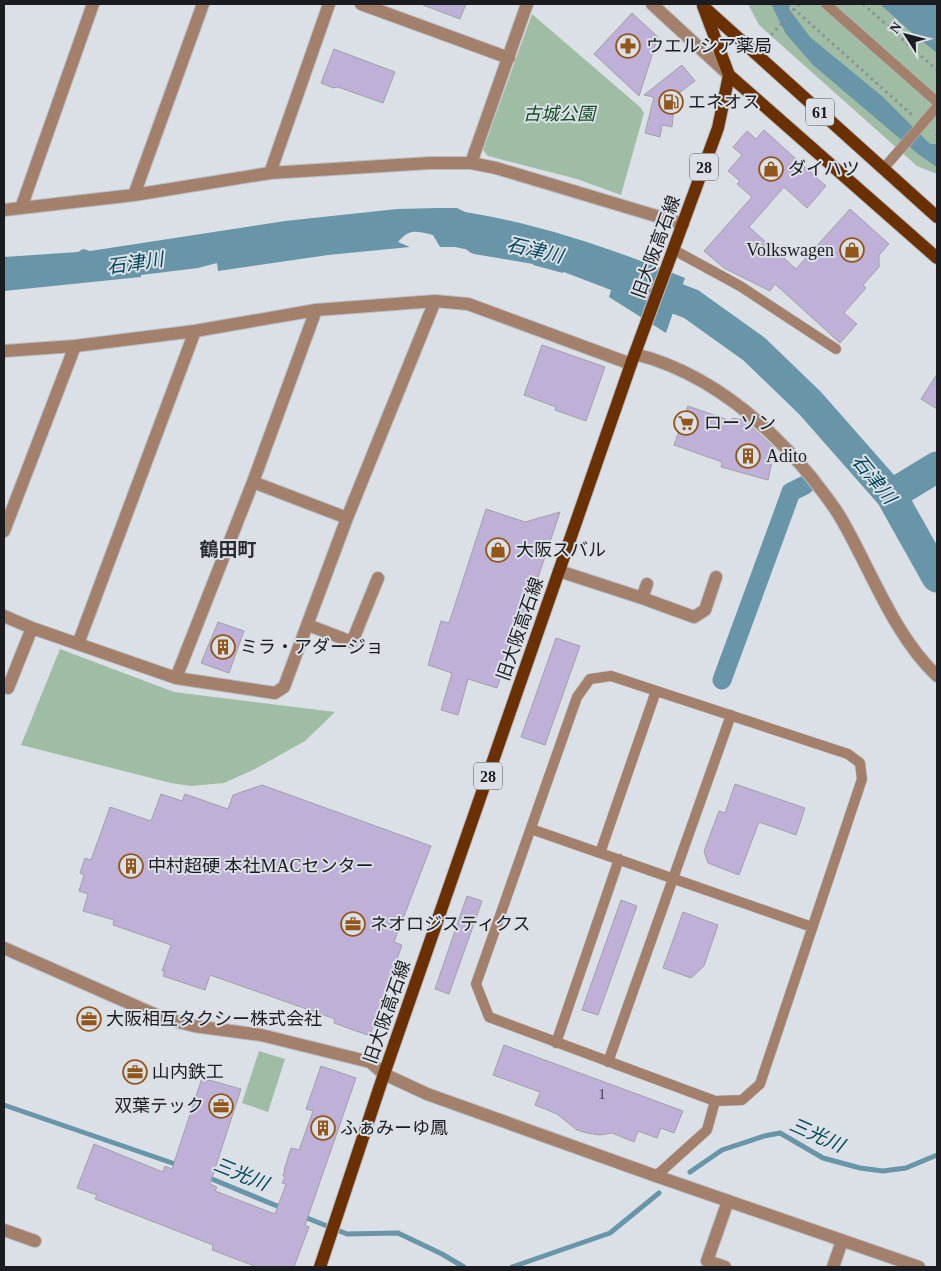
<svg xmlns="http://www.w3.org/2000/svg" width="941" height="1271" viewBox="0 0 941 1271" font-family="'Times New Roman','Noto Sans JP',serif">
<style>
.green{fill:#9fbca4}
.water{fill:#6895a8}
.lines{fill:none;stroke-linecap:round;stroke-linejoin:round}
.stream{stroke:#6895a8;stroke-width:5}
.canal{stroke:#6895a8;stroke-width:19}
.river{stroke:#6895a8;stroke-width:31}
.building{fill:#beb0d7;stroke:#a2a0a7}
.service-casing{stroke:#b8bdc3;stroke-width:11}
.minor-casing{stroke:#b8bdc3;stroke-width:14}
.tertiary-casing{stroke:#b8bdc3;stroke-width:14}
.primary-casing{stroke:#b8bdc3;stroke-width:14}
.path{stroke:#8d9196;stroke-width:3;stroke-dasharray:2.5 4;stroke-linecap:butt}
.service{stroke:#a3806c;stroke-width:10}
.minor{stroke:#a3806c;stroke-width:12}
.tertiary{stroke:#a3806c;stroke-width:12}
.primary{stroke:#6b3002;stroke-width:12}
.labels{text-anchor:middle;dominant-baseline:central;stroke-width:4;stroke-linejoin:round;paint-order:stroke}
.number-label{font-size:15px;fill:#44414d}
.shield{fill:#dbe0e7;stroke:#55575b;stroke-width:1}
.shield-label{font-size:16px;font-weight:bold;fill:#1b1c1f}
.poi-label{font-size:18px;fill:#1b1c1f;stroke:#dbe0e7;text-anchor:start}
.park-label{font-size:18px;font-style:italic;fill:#134b25;stroke:#dbe0e7}
.street-label{font-size:18px;fill:#1b1c1f;stroke:#dbe0e7}
.water-label{font-size:19px;font-style:italic;fill:#01465a;stroke:#dbe0e7}
.neighbourhood-label{font-size:19px;font-weight:bold;fill:#282b31;stroke:#dbe0e7}
</style>
<rect width="100%" height="100%" fill="#dbe0e7"/>
<path class="green" d="M 748,4 L 937,4 L 937,174 L 917,166 L 759,25 Z
M 532,14 L 640,107 L 644,113 L 621,195 L 577,179 L 488,156 L 483,150 Z
M 60,649 L 174,692 L 335,712 L 305,741 L 255,769 L 224,783 L 191,786 L 171,783 L 21,745 Z
M 259,1051 L 285,1059 L 268,1112 L 242,1103 Z"/>
<path class="water" d="M 771,4 L 790,4 L 789,9 L 810,37 L 883,97 L 930,144 L 937,144 L 937,167 L 918,154 L 813,65 L 786,34 Z
M 880,4 L 937,4 L 937,53 L 912,33 Z
M 438,208 L 457,208 L 465,212 C 540,224 615,250 685,278 L 666,333 L 609,297 L 616,274 L 614,267 L 609,269 L 573,255 L 565,258 L 563,273 L 533,265 L 534,247 L 520,245 L 509,258 L 455,247 L 440,247 L 433,235 C 417,231 409,228 398,242 L 410,247 L 328,255 L 218,271 L 217,263 L 198,268 L 141,275 L 141,277 L 4,291 L 4,257 L 78,252 L 83,249 L 90,251 L 285,221 L 397,209 Z"/>
<g class="lines">
<path class="stream" d="M 4,1105 L 178,1165
M 690,1172 L 722,1150 L 764,1136 L 780,1133 L 823,1158 L 860,1168 L 883,1171 L 906,1168 L 937,1155
M 207,1177 L 282,1208
M 302,1216 L 347,1234 L 398,1233 L 442,1254 L 464,1267
M 512,1267 L 610,1233 L 659,1193"/>
<path class="canal" d="M 722,680 L 791,492 L 805,485"/>
<path class="river" d="M 478,239 L 555,252 L 691,304 L 754,349 L 810,403 L 891,495 L 937,577
M 891,495 L 937,467"/>
</g>
<path class="building" d="M 424,4 L 466,4 L 460,19 L 423,5 Z
M 632,13 L 658,37 L 639,96 L 594,54 Z
M 334,49 L 395,72 L 383,103 L 338,87 L 333,88 L 321,83 Z
M 682,65 L 695,81 L 675,96 L 672,127 L 662,125 L 660,137 L 645,133 L 654,97 L 644,95 Z
M 764,130 L 826,186 L 807,208 L 784,187 L 749,227 L 796,269 L 850,209 L 889,244 L 879,255 L 879,267 L 863,285 L 866,288 L 844,313 L 857,324 L 840,343 L 775,284 L 770,291 L 724,268 L 704,251 L 752,197 L 737,184 L 740,181 L 728,171 L 742,155 L 733,147 L 747,131 L 756,139 Z
M 542,345 L 605,367 L 586,421 L 555,410 L 556,407 L 524,395 Z
M 937,374 L 937,409 L 921,399 Z
M 688,406 L 731,421 L 732,418 L 744,420 L 769,443 L 775,449 L 768,480 L 721,467 L 722,462 L 674,445 Z
M 486,509 L 525,522 L 560,512 L 518,637 L 514,636 L 497,688 L 468,679 L 458,715 L 441,710 L 452,673 L 428,665 L 441,621 L 449,623 Z
M 218,622 L 244,631 L 229,673 L 201,663 Z
M 556,638 L 580,646 L 545,745 L 521,737 Z
M 735,784 L 805,808 L 796,835 L 759,822 L 739,875 L 708,863 L 704,851 L 719,811 L 725,813 Z
M 262,785 L 431,846 L 394,942 L 402,945 L 370,1036 L 334,1023 L 335,1019 L 210,975 L 205,990 L 163,976 L 165,971 L 162,971 L 171,945 L 113,925 L 114,920 L 83,911 L 88,894 L 79,891 L 84,875 L 80,873 L 85,858 L 91,860 L 110,807 L 151,821 L 161,794 L 182,801 L 185,794 L 228,809 L 233,795 Z
M 467,896 L 482,901 L 449,994 L 435,989 Z
M 621,900 L 637,906 L 598,1015 L 582,1010 Z
M 683,912 L 718,925 L 704,966 L 691,978 L 663,968 Z
M 504,1045 L 683,1111 L 674,1133 L 661,1128 L 657,1138 L 638,1131 L 634,1142 L 612,1133 L 600,1135 L 587,1133 L 577,1130 L 557,1114 L 535,1105 L 540,1092 L 493,1075 Z
M 321,1066 L 356,1078 L 305,1225 L 309,1227 L 294,1267 L 257,1267 L 212,1250 L 213,1245 L 95,1199 L 97,1195 L 77,1188 L 94,1144 L 163,1172 L 165,1166 L 172,1169 L 202,1078 L 241,1089 L 210,1184 L 217,1187 L 215,1191 L 275,1214 L 286,1184 L 282,1183 L 285,1177 L 283,1176 L 285,1170 L 284,1170 L 291,1148 L 299,1150 L 313,1111 L 306,1109 Z"/>
<g class="lines">
<g class="service-casing">
<path id="service" d="M 826,4 L 937,102
M 883,169 L 937,107
M 674,250 L 740,286 L 836,349
M 611,676 L 848,754 L 860,763 L 862,779 L 760,1084 L 742,1100 L 715,1101 L 489,1017 L 476,984 L 577,697 L 590,679 Z
M 531,829 L 812,927
M 600,853 L 656,691
M 556,1043 L 619,859
M 608,1062 L 731,715
M 656,1176 L 707,1130 L 715,1101"/>
</g>
<g class="minor-casing">
<path id="minor" d="M 361,4 L 509,58
M 471,163 L 527,4
M 270,173 L 329,4
M 134,195 L 203,4
M 21,208 L 93,4
M 4,210 L 134,195 L 270,173 L 430,163 L 471,163 L 496,168 L 683,224
M 4,351 L 75,346 L 195,331 L 316,310 L 435,301 L 468,304 L 631,364
M 635,354 C 707,372 766,422 812,478 C 821,490 831,502 839,515 C 870,567 892,633 937,676
M 253,482 L 347,518
M 4,531 L 75,346
M 559,571 L 642,598 L 694,617 L 705,610 L 716,577
M 642,598 L 647,584
M 4,616 L 32,628 L 176,678 L 275,693 L 284,687 L 347,518 L 435,301
M 308,625 L 352,642 L 378,578
M 78,644 L 195,331
M 176,678 L 253,482 L 316,310
M 8,688 L 32,628
M 4,1230 L 35,1241
M 725,1267 L 707,1261 L 728,1201
M 833,1267 L 842,1241"/>
</g>
<g class="tertiary-casing">
<path id="tertiary" d="M 652,4 L 729,75
M 4,948 L 163,1018 L 194,1026 L 261,1035 L 370,1062 L 384,1074 L 427,1094 L 656,1176 L 919,1267"/>
</g>
<g class="primary-casing">
<path id="primary" d="M 705,8 L 937,217
M 729,75 L 937,258
M 320,1267 L 384,1074 L 559,571 L 631,364 L 718,128 L 729,75 L 703,6 L 704,4"/>
</g>
<path class="path" d="M 799,4 L 794,9 L 912,115
M 863,4 L 937,70
M 767,40 L 794,9
M 936,136 L 937,135"/>
<use href="#service" class="service"/>
<use href="#minor" class="minor"/>
<use href="#tertiary" class="tertiary"/>
<use href="#primary" class="primary"/>
</g>
<defs>
<g id="pharmacy-ring" transform="scale(1.25)"><circle r="9.5" fill="#dbe0e7" stroke="#93561a" stroke-width="1.5"/><path d="M-2-6h4v4h4v4h-4v4h-4v-4h-4v-4h4Z" fill="#93561a"/></g>
<g id="fuel-ring" transform="scale(1.25)"><circle r="9.5" fill="#dbe0e7" stroke="#93561a" stroke-width="1.5"/><path d="M-5.5-6h7V0h2V4h1.3V-2.5L3-4.5l.8-.8L6-3V5H2.5V1h-1V6h-7ZM-4.2-4.7v3.2H.2V-4.7Z" fill="#93561a"/></g>
<g id="shop-ring" transform="scale(1.25)"><circle r="9.5" fill="#dbe0e7" stroke="#93561a" stroke-width="1.5"/><path d="M-5-2.5h2.3a2.7 3.5 0 0 1 5.4 0H5L5.5 6h-11ZM-1.5-2.5h3a1.5 2.3 0 0 0-3 0Z" fill="#93561a"/></g>
<g id="supermarket-ring" transform="scale(1.25)"><circle r="9.5" fill="#dbe0e7" stroke="#93561a" stroke-width="1.5"/><path d="M-6-5.5h2.5l.6 2H6L4.5 2H-2.5L-4.4-4H-6ZM-1.5 3.2a1.3 1.3 0 1 0 .1 0ZM3 3.2a1.3 1.3 0 1 0 .1 0Z" fill="#93561a"/></g>
<g id="building-ring" transform="scale(1.25)"><circle r="9.5" fill="#dbe0e7" stroke="#93561a" stroke-width="1.5"/><path d="M-4-6H4V6H1V3H-1V6H-4ZM-2.5-4.3h1.7v1.8h-1.7ZM.8-4.3h1.7v1.8H.8ZM-2.5-1h1.7V.8h-1.7ZM.8-1h1.7V.8H.8Z" fill="#93561a"/></g>
<g id="office-ring" transform="scale(1.25)"><circle r="9.5" fill="#dbe0e7" stroke="#93561a" stroke-width="1.5"/><path d="M-6-3h4V-5.5h4V-3h4V5H-6ZM-1-4.5V-3h2v-1.5ZM-6 0V1H6V0Z" fill="#93561a"/></g>
</defs>
<g fill-rule="evenodd">
<use href="#pharmacy-ring" x="628" y="46"/>
<use href="#fuel-ring" x="671" y="102"/>
<use href="#shop-ring" x="771" y="169"/>
<use href="#shop-ring" x="852" y="250"/>
<use href="#supermarket-ring" x="686" y="423"/>
<use href="#building-ring" x="748" y="456"/>
<use href="#shop-ring" x="498" y="550"/>
<use href="#building-ring" x="223" y="647"/>
<use href="#building-ring" x="131" y="866"/>
<use href="#office-ring" x="353" y="924"/>
<use href="#office-ring" x="89" y="1019"/>
<use href="#office-ring" x="135" y="1072"/>
<use href="#office-ring" x="221" y="1106"/>
<use href="#building-ring" x="323" y="1128"/>
</g>
<g class="labels">
<g class="number-label">
<text x="602" y="1094">1</text>
</g>
<g class="shield">
<rect x="806" y="98.5" width="28" height="27" rx="4"/>
<rect x="690" y="153.5" width="28" height="27" rx="4"/>
<rect x="474" y="762.5" width="28" height="27" rx="4"/>
</g>
<g class="shield-label">
<text x="820" y="112">61</text>
<text x="704" y="167">28</text>
<text x="488" y="776">28</text>
</g>
<g class="poi-label">
<text x="646" y="46">ウエルシア薬局</text>
<text x="688" y="102">エネオス</text>
<text x="788" y="169">ダイハツ</text>
<text x="834" y="250" text-anchor="end">Volkswagen</text>
<text x="704" y="423">ローソン</text>
<text x="766" y="456">Adito</text>
<text x="516" y="550">大阪スバル</text>
<text x="240" y="647">ミラ・アダージョ</text>
<text x="148" y="866">中村超硬 本社MACセンター</text>
<text x="370" y="924">ネオロジスティクス</text>
<text x="106" y="1019">大阪相互タクシー株式会社</text>
<text x="152" y="1072">山内鉄工</text>
<text x="204" y="1106" text-anchor="end">双葉テック</text>
<text x="340" y="1128">ふぁみーゆ鳳</text>
</g>
<g class="park-label">
<text x="559" y="114">古城公園</text>
</g>
<g class="street-label">
<text transform="translate(656 247) rotate(-70)">旧大阪高石線</text>
<text transform="translate(520 629) rotate(-71)">旧大阪高石線</text>
<text transform="translate(387 1012) rotate(-71)">旧大阪高石線</text>
</g>
<g class="water-label">
<text transform="translate(535 250) rotate(13)">石津川</text>
<text transform="translate(135 263) rotate(-8)">石津川</text>
<text transform="translate(874 479) rotate(51)">石津川</text>
<text transform="translate(817 1135) rotate(24)">三光川</text>
<text transform="translate(241 1174) rotate(22)">三光川</text>
</g>
<g class="neighbourhood-label">
<text x="228" y="549">鶴田町</text>
</g>
</g>
<rect width="941" height="1271" fill="none" stroke="#1b1c1f" stroke-width="10"/>
<g transform="translate(906 35) rotate(306)" stroke="#dbe0e7" stroke-width="4" paint-order="stroke">
<path d="M0-4L9 19L0 12L-9 19Z" fill="#1b1c1f"/>
<text y="-8" font-size="14" font-weight="bold" text-anchor="middle" fill="#1b1c1f">N</text>
</g>
</svg>
